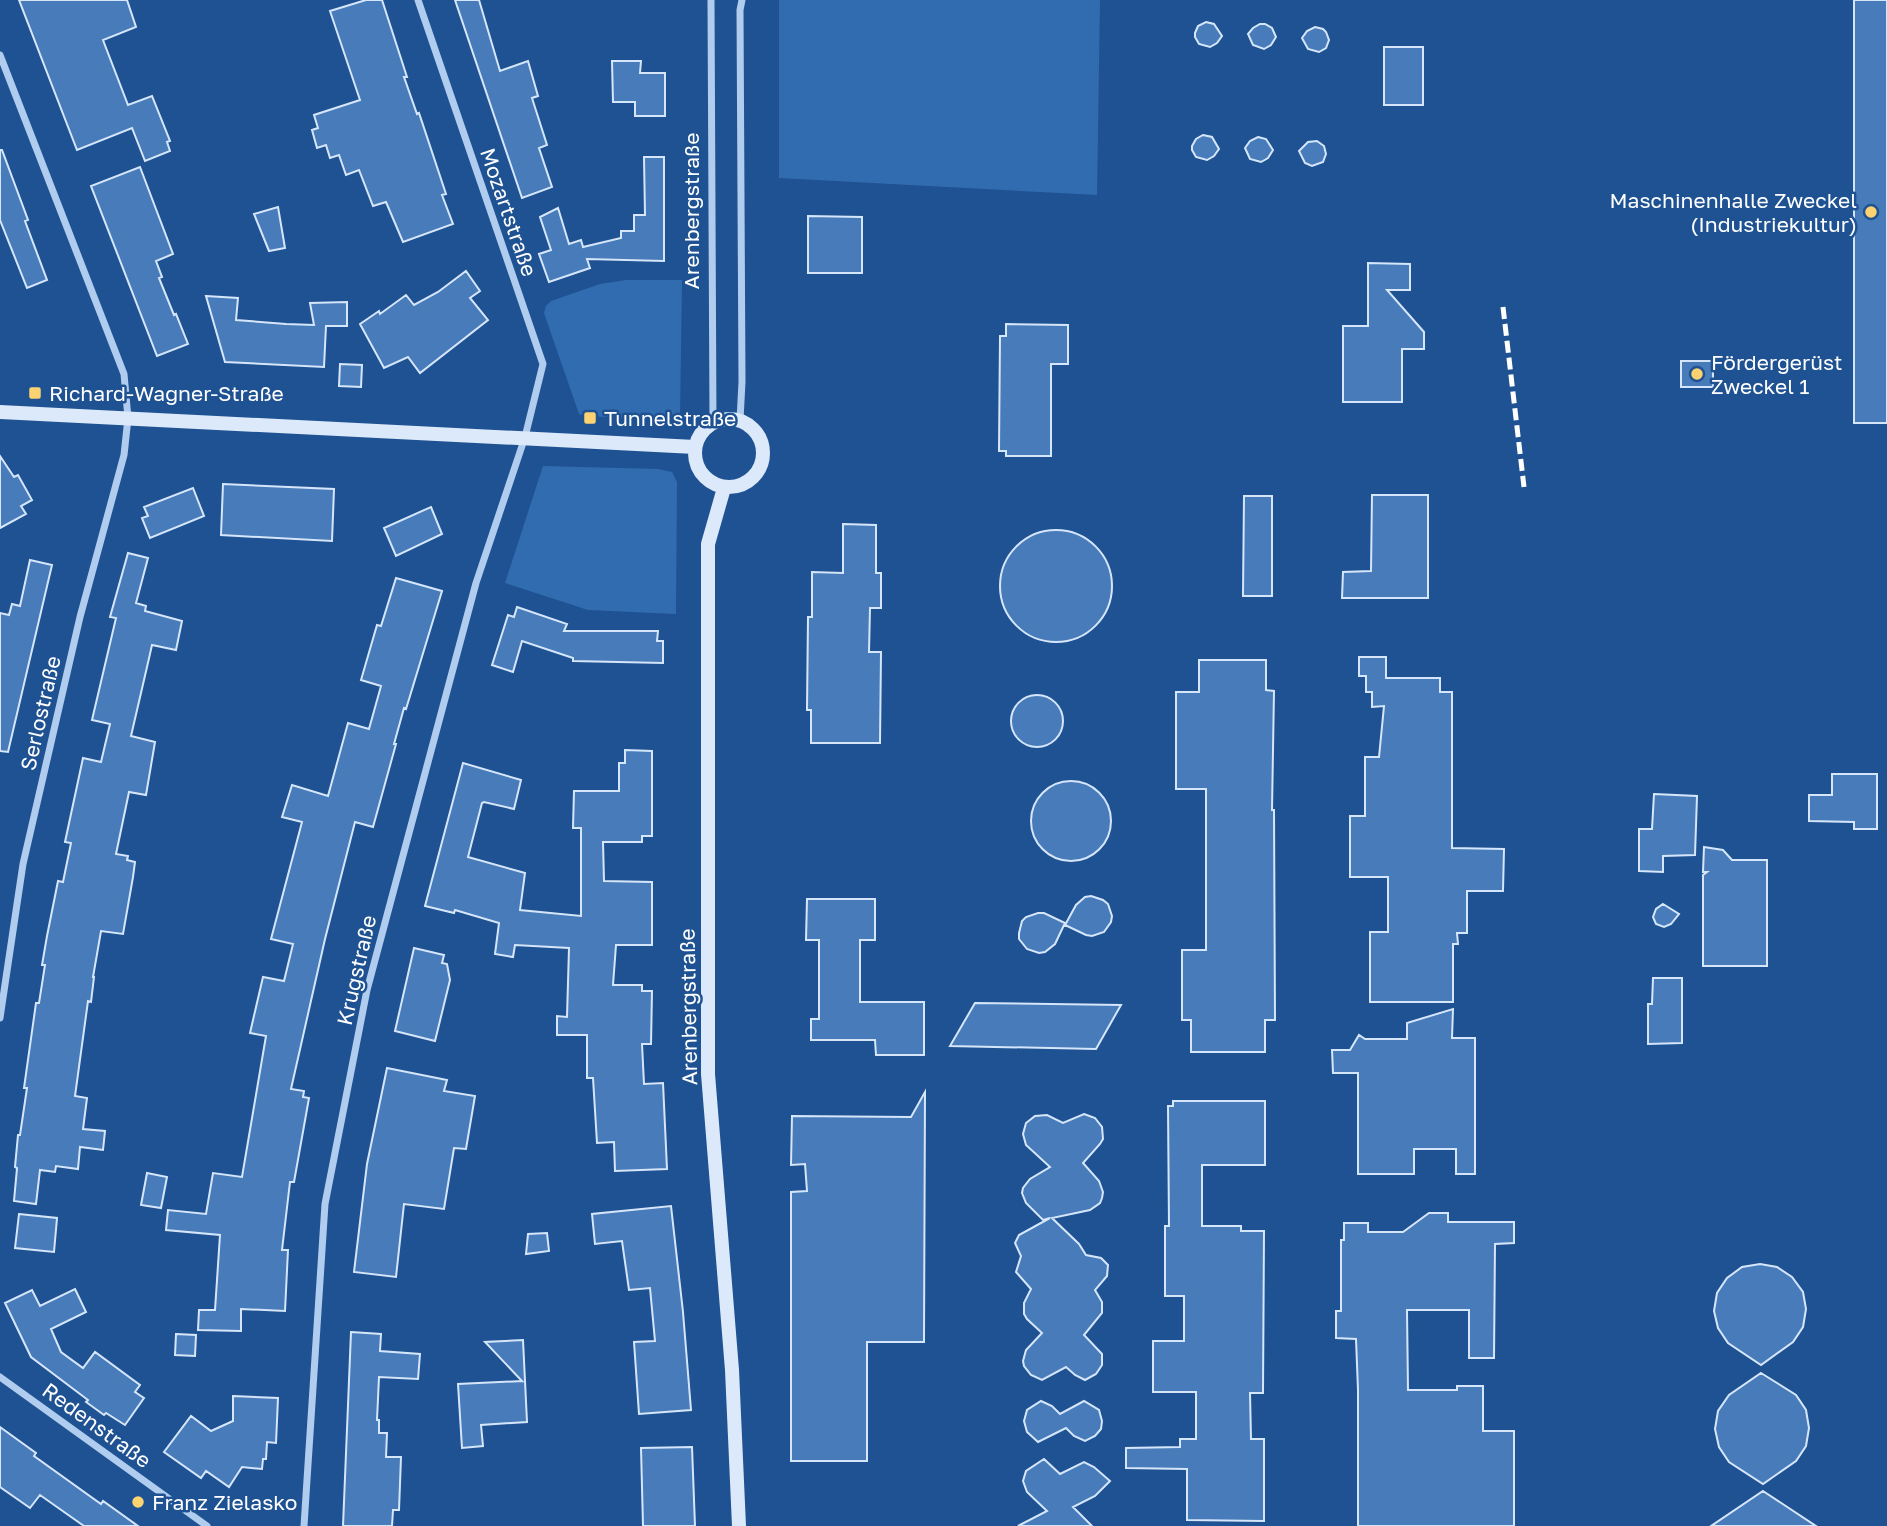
<svg xmlns="http://www.w3.org/2000/svg" width="1887" height="1526" viewBox="0 0 1887 1526" font-family="'Golos Text',sans-serif">
<style>
.green{fill:#326cb0}
.building{fill:#477bb9;stroke:#d6e6fa;stroke-width:2}
.lines{fill:none;stroke-linecap:round;stroke-linejoin:round}
.street{stroke:#b0ccee;stroke-width:7}
.secondary{stroke:#dce9fa;stroke-width:14}
.rail{stroke:#fff;stroke-width:5;stroke-dasharray:12 5;stroke-linecap:butt}
.poi-dot{fill:#fcd370;stroke:#1f5292;stroke-width:2.5}
.labels{text-anchor:middle;dominant-baseline:central;stroke-width:5;stroke-linejoin:round;paint-order:stroke}
.poi-label{font-size:21px;fill:#fff;stroke:#1f5292;text-anchor:start}
.street-label{font-size:21px;fill:#fff;stroke:#1f5292}
</style>
<rect width="100%" height="100%" fill="#1f5292"/>
<path class="green" d="M 779,0 L 1100,0 L 1097,195 L 779,178 Z
M 626,280 L 682,280 L 680,415 L 672,420 L 584,416 L 579,414 L 544,313 L 546,306 L 551,301 L 600,284 Z
M 543,466 L 658,469 L 672,472 L 677,482 L 676,614 L 588,610 L 505,583 Z"/>
<path class="building" d="M 19,0 L 127,0 L 136,27 L 103,40 L 128,105 L 152,96 L 170,141 L 167,142 L 170,151 L 145,161 L 132,128 L 77,150 Z
M 366,0 L 382,0 L 407,77 L 404,77 L 417,114 L 419,113 L 446,194 L 442,195 L 453,224 L 403,242 L 386,202 L 373,206 L 359,170 L 346,175 L 339,155 L 330,158 L 326,145 L 317,148 L 312,130 L 318,128 L 314,115 L 360,100 L 330,11 Z
M 455,0 L 479,0 L 500,71 L 528,61 L 538,96 L 532,98 L 547,145 L 539,148 L 552,187 L 522,198 Z
M 1854,0 L 1887,0 L 1887,423 L 1854,423 Z
M 1206,22 L 1214,24 L 1222,36 L 1217,43 L 1210,47 L 1199,44 L 1195,37 L 1195,33 L 1198,26 Z
M 1260,24 L 1265,24 L 1272,28 L 1276,37 L 1271,45 L 1264,49 L 1253,45 L 1248,34 L 1253,28 Z
M 1315,27 L 1323,29 L 1326,32 L 1329,40 L 1326,48 L 1319,52 L 1308,49 L 1302,38 L 1307,31 Z
M 1384,47 L 1423,47 L 1423,105 L 1384,105 Z
M 612,61 L 641,61 L 640,73 L 665,73 L 665,116 L 635,116 L 635,102 L 613,102 Z
M 1203,135 L 1212,137 L 1219,149 L 1214,156 L 1207,160 L 1196,157 L 1192,150 L 1192,146 L 1196,139 Z
M 1258,137 L 1266,139 L 1273,150 L 1268,158 L 1261,162 L 1250,159 L 1245,148 L 1250,141 Z
M 1317,141 L 1324,146 L 1326,154 L 1323,162 L 1312,166 L 1305,163 L 1299,151 L 1308,142 Z
M 0,150 L 2,150 L 28,220 L 25,221 L 47,280 L 27,288 L 0,220 Z
M 644,157 L 664,157 L 664,261 L 587,259 L 590,268 L 549,282 L 539,254 L 551,250 L 540,217 L 558,208 L 569,244 L 581,240 L 583,247 L 621,238 L 621,231 L 634,231 L 634,215 L 645,215 Z
M 140,167 L 173,254 L 156,261 L 162,277 L 159,278 L 174,315 L 176,314 L 188,344 L 157,356 L 91,186 Z
M 278,207 L 285,248 L 269,251 L 254,214 Z
M 808,216 L 862,217 L 862,273 L 808,273 Z
M 1368,263 L 1410,264 L 1410,290 L 1387,290 L 1424,332 L 1424,349 L 1402,349 L 1402,402 L 1343,402 L 1343,326 L 1368,326 Z
M 466,271 L 480,291 L 470,298 L 488,320 L 420,373 L 408,357 L 384,368 L 360,324 L 379,311 L 380,314 L 406,295 L 414,305 L 438,292 Z
M 206,296 L 238,298 L 236,320 L 286,324 L 314,325 L 310,303 L 347,302 L 347,326 L 326,326 L 324,367 L 225,362 Z
M 1006,324 L 1068,325 L 1068,364 L 1051,364 L 1051,456 L 1006,456 L 1006,451 L 999,451 L 1000,336 L 1006,336 Z
M 1681,361 L 1713,361 L 1713,387 L 1681,387 Z
M 340,364 L 362,365 L 361,387 L 339,386 Z
M 0,456 L 14,477 L 18,475 L 32,500 L 21,506 L 26,514 L 0,528 Z
M 223,484 L 334,489 L 332,541 L 221,535 Z
M 193,488 L 204,516 L 150,538 L 142,518 L 148,516 L 144,507 Z
M 1372,495 L 1428,495 L 1428,598 L 1342,598 L 1343,572 L 1371,571 Z
M 1244,496 L 1272,496 L 1272,596 L 1243,596 Z
M 431,507 L 442,534 L 396,556 L 384,528 Z
M 843,524 L 876,525 L 876,573 L 881,573 L 881,608 L 870,608 L 869,652 L 881,652 L 880,743 L 811,743 L 811,710 L 807,710 L 808,617 L 812,617 L 812,572 L 843,573 Z
M1000 586a56 56 0 1 1 112 0a56 56 0 1 1-112 0Z
M 128,553 L 148,558 L 136,603 L 146,606 L 145,611 L 182,621 L 176,650 L 152,645 L 147,667 L 131,736 L 155,742 L 146,795 L 129,792 L 116,854 L 128,856 L 127,860 L 135,862 L 133,877 L 123,934 L 101,931 L 93,977 L 94,977 L 91,1002 L 88,1001 L 75,1096 L 87,1098 L 83,1129 L 105,1131 L 103,1150 L 80,1147 L 78,1169 L 56,1166 L 55,1172 L 40,1170 L 36,1204 L 14,1201 L 17,1168 L 15,1167 L 18,1135 L 20,1135 L 27,1088 L 24,1088 L 36,1003 L 39,1003 L 45,965 L 42,965 L 47,936 L 58,881 L 63,882 L 71,843 L 65,842 L 83,758 L 101,762 L 110,724 L 92,720 L 116,618 L 110,617 Z
M 30,560 L 52,565 L 8,752 L 0,751 L 0,613 L 9,615 L 12,604 L 20,606 Z
M 396,578 L 442,591 L 406,709 L 404,708 L 394,744 L 396,744 L 373,827 L 355,822 L 325,939 L 291,1089 L 304,1091 L 303,1097 L 309,1098 L 294,1182 L 290,1182 L 282,1250 L 288,1250 L 285,1311 L 241,1309 L 241,1331 L 198,1330 L 199,1310 L 215,1310 L 220,1235 L 166,1230 L 168,1210 L 206,1214 L 213,1173 L 242,1177 L 266,1036 L 250,1033 L 263,977 L 284,981 L 293,944 L 271,939 L 302,822 L 282,817 L 292,785 L 328,796 L 348,723 L 369,729 L 381,686 L 361,680 L 377,625 L 381,626 Z
M 517,607 L 567,624 L 564,631 L 658,631 L 657,641 L 663,641 L 663,663 L 573,661 L 573,658 L 522,641 L 513,672 L 492,665 L 508,615 L 514,617 Z
M 1359,657 L 1386,657 L 1386,678 L 1440,678 L 1440,692 L 1452,692 L 1452,848 L 1504,849 L 1503,891 L 1467,891 L 1467,933 L 1457,933 L 1458,944 L 1453,944 L 1453,1002 L 1370,1002 L 1370,932 L 1388,932 L 1388,877 L 1350,877 L 1350,816 L 1365,816 L 1365,757 L 1379,757 L 1384,706 L 1372,707 L 1372,692 L 1366,692 L 1366,676 L 1359,676 Z
M 1199,660 L 1266,660 L 1266,690 L 1274,691 L 1272,810 L 1274,810 L 1275,1020 L 1265,1020 L 1265,1052 L 1191,1052 L 1191,1020 L 1182,1020 L 1182,950 L 1206,950 L 1206,789 L 1176,789 L 1176,692 L 1199,692 Z
M1011 721a26 26 0 1 1 52 0a26 26 0 1 1-52 0Z
M 625,750 L 652,751 L 652,836 L 642,836 L 642,842 L 603,842 L 604,881 L 652,882 L 652,945 L 616,945 L 613,985 L 642,985 L 642,991 L 652,991 L 651,1044 L 642,1044 L 644,1084 L 663,1083 L 667,1169 L 615,1171 L 614,1142 L 597,1143 L 593,1078 L 587,1078 L 587,1035 L 557,1035 L 557,1016 L 567,1017 L 569,948 L 515,945 L 513,957 L 495,954 L 499,923 L 455,910 L 454,913 L 425,906 L 463,763 L 521,780 L 514,809 L 484,802 L 482,803 L 468,857 L 525,873 L 520,910 L 581,916 L 581,828 L 573,828 L 574,791 L 619,791 L 619,763 L 625,763 Z
M 1832,774 L 1877,774 L 1877,829 L 1854,829 L 1854,822 L 1809,821 L 1809,795 L 1832,795 Z
M1031 821a40 40 0 1 1 80 0a40 40 0 1 1-80 0Z
M 1654,794 L 1697,796 L 1695,855 L 1663,856 L 1663,872 L 1639,871 L 1639,829 L 1652,829 Z
M 1704,847 L 1723,850 L 1732,860 L 1767,860 L 1767,966 L 1703,966 L 1703,875 L 1707,872 L 1703,872 Z
M 1091,896 L 1103,900 L 1108,904 L 1112,916 L 1111,922 L 1104,932 L 1092,936 L 1086,935 L 1065,925 L 1076,905 L 1085,897 Z
M 807,899 L 875,899 L 875,940 L 860,940 L 860,1002 L 924,1002 L 924,1055 L 876,1055 L 875,1040 L 811,1040 L 811,1019 L 819,1019 L 819,940 L 806,940 Z
M 1663,904 L 1679,914 L 1671,924 L 1664,927 L 1656,924 L 1653,917 L 1656,909 Z
M 1038,913 L 1044,913 L 1065,923 L 1055,944 L 1045,952 L 1039,953 L 1027,949 L 1019,939 L 1019,933 L 1022,921 L 1026,917 Z
M 414,948 L 444,955 L 442,963 L 447,964 L 450,980 L 435,1041 L 395,1031 Z
M 1653,978 L 1682,978 L 1682,1043 L 1648,1044 L 1648,1004 L 1652,1004 Z
M 975,1003 L 1121,1005 L 1096,1049 L 950,1046 Z
M 1453,1009 L 1452,1038 L 1475,1038 L 1475,1174 L 1456,1174 L 1456,1149 L 1414,1149 L 1414,1174 L 1358,1174 L 1358,1073 L 1333,1073 L 1332,1050 L 1350,1050 L 1359,1035 L 1365,1039 L 1407,1039 L 1407,1023 Z
M 387,1068 L 447,1080 L 444,1091 L 475,1096 L 466,1149 L 454,1148 L 444,1209 L 404,1204 L 396,1277 L 354,1272 L 367,1164 Z
M 925,1092 L 924,1342 L 867,1342 L 867,1461 L 791,1461 L 791,1192 L 807,1191 L 805,1164 L 791,1165 L 792,1116 L 911,1117 Z
M 1173,1101 L 1265,1101 L 1265,1165 L 1202,1165 L 1202,1226 L 1241,1226 L 1241,1231 L 1264,1231 L 1263,1393 L 1250,1393 L 1251,1439 L 1264,1439 L 1264,1521 L 1187,1520 L 1187,1469 L 1126,1468 L 1126,1448 L 1180,1447 L 1180,1439 L 1196,1439 L 1196,1392 L 1153,1392 L 1153,1341 L 1184,1341 L 1184,1296 L 1165,1296 L 1165,1226 L 1169,1226 L 1168,1106 L 1173,1106 Z
M 1084,1114 L 1095,1118 L 1102,1127 L 1103,1139 L 1100,1144 L 1083,1163 L 1099,1181 L 1103,1192 L 1102,1198 L 1100,1203 L 1090,1210 L 1052,1218 L 1079,1244 L 1086,1255 L 1101,1258 L 1108,1265 L 1107,1276 L 1095,1290 L 1102,1302 L 1102,1313 L 1084,1335 L 1102,1354 L 1102,1365 L 1096,1374 L 1085,1380 L 1075,1375 L 1066,1367 L 1042,1380 L 1031,1375 L 1024,1366 L 1023,1361 L 1026,1350 L 1042,1333 L 1027,1319 L 1024,1314 L 1024,1303 L 1031,1289 L 1016,1272 L 1021,1256 L 1015,1243 L 1019,1235 L 1050,1218 L 1043,1220 L 1026,1203 L 1022,1193 L 1023,1188 L 1030,1179 L 1050,1167 L 1026,1145 L 1023,1134 L 1026,1123 L 1035,1116 L 1047,1115 L 1063,1123 Z
M 147,1173 L 167,1177 L 161,1208 L 141,1205 Z
M 671,1206 L 683,1312 L 691,1410 L 639,1414 L 634,1342 L 655,1341 L 650,1288 L 629,1290 L 622,1241 L 595,1244 L 592,1214 Z
M 1429,1213 L 1448,1213 L 1448,1222 L 1514,1222 L 1514,1243 L 1495,1244 L 1494,1358 L 1469,1358 L 1469,1310 L 1407,1310 L 1408,1390 L 1457,1390 L 1457,1386 L 1483,1386 L 1483,1431 L 1514,1431 L 1514,1526 L 1358,1526 L 1358,1390 L 1356,1339 L 1336,1338 L 1336,1311 L 1341,1311 L 1341,1240 L 1344,1240 L 1344,1223 L 1368,1223 L 1368,1232 L 1403,1232 Z
M 19,1214 L 57,1218 L 54,1252 L 15,1248 Z
M 547,1233 L 549,1251 L 526,1254 L 528,1234 Z
M 1760,1264 L 1777,1267 L 1792,1277 L 1803,1292 L 1806,1309 L 1803,1327 L 1793,1342 L 1761,1365 L 1728,1343 L 1718,1328 L 1714,1311 L 1717,1293 L 1727,1278 L 1742,1267 Z
M 75,1289 L 86,1312 L 51,1329 L 61,1352 L 83,1368 L 95,1352 L 140,1385 L 135,1392 L 144,1398 L 125,1425 L 106,1413 L 104,1415 L 86,1402 L 88,1400 L 31,1357 L 5,1303 L 32,1290 L 40,1306 Z
M 351,1332 L 381,1334 L 380,1351 L 420,1354 L 418,1379 L 379,1377 L 377,1420 L 379,1420 L 379,1433 L 387,1433 L 386,1457 L 401,1457 L 399,1510 L 393,1510 L 392,1526 L 343,1526 Z
M 176,1334 L 196,1335 L 195,1356 L 175,1355 Z
M 523,1340 L 527,1422 L 481,1425 L 483,1446 L 462,1448 L 458,1384 L 522,1381 L 485,1342 Z
M 1761,1373 L 1796,1395 L 1806,1410 L 1809,1428 L 1806,1446 L 1796,1461 L 1763,1484 L 1729,1462 L 1719,1447 L 1715,1429 L 1718,1411 L 1729,1395 Z
M 233,1396 L 278,1398 L 276,1443 L 267,1442 L 266,1459 L 263,1459 L 262,1469 L 242,1467 L 229,1487 L 206,1471 L 201,1478 L 164,1452 L 191,1416 L 211,1431 L 233,1421 Z
M 1041,1401 L 1052,1406 L 1060,1414 L 1084,1401 L 1099,1410 L 1102,1421 L 1101,1429 L 1095,1436 L 1085,1441 L 1074,1436 L 1066,1428 L 1038,1442 L 1027,1432 L 1024,1421 L 1027,1410 Z
M 0,1427 L 36,1453 L 34,1456 L 101,1504 L 103,1501 L 138,1526 L 84,1526 L 40,1495 L 30,1508 L 0,1487 Z
M 692,1447 L 695,1526 L 643,1526 L 641,1448 Z
M 1044,1459 L 1060,1474 L 1084,1462 L 1094,1467 L 1110,1481 L 1095,1496 L 1073,1507 L 1092,1526 L 1018,1526 L 1047,1511 L 1027,1492 L 1023,1481 L 1026,1471 Z
M 1763,1491 L 1816,1526 L 1711,1526 Z"/>
<g class="lines">
<path class="street" d="M 711,0 L 713,422
M 0,55 L 124,374 L 128,418 L 124,455 L 80,617 L 23,864 L 0,1018
M 740,420 L 742,382 L 740,10 L 742,0
M 0,1377 L 207,1526
M 304,1526 L 325,1204 L 367,990 L 476,583 L 525,437 L 543,364 L 418,0"/>
<path class="secondary" d="M 0,412 L 695,447
M695 453a34 34 0 1 1 68 0a34 34 0 1 1-68 0Z
M 724,488 L 708,544 L 708,1074 L 732,1370 L 739,1526"/>
<path class="rail" d="M 1503,307 L 1524,487"/>
</g>
<g class="poi-dot">
<circle cx="1871" cy="212" r="7"/>
<circle cx="1697" cy="374" r="7"/>
<rect x="28" y="386" width="14" height="14" rx="3.5"/>
<rect x="583" y="411" width="14" height="14" rx="3.5"/>
<circle cx="138" cy="1502" r="7"/>
</g>
<g class="labels">
<g class="poi-label">
<text x="1857" y="200" text-anchor="end">Maschinenhalle Zweckel<tspan x="1857" dy="24">(Industriekultur)</tspan></text>
<text x="1711" y="362">Fördergerüst<tspan x="1711" dy="24">Zweckel 1</tspan></text>
<text x="49" y="393">Richard-Wagner-Straße</text>
<text x="604" y="418">Tunnelstraße</text>
<text x="152" y="1502">Franz Zielasko</text>
</g>
<g class="street-label">
<text transform="translate(691 211) rotate(-90)">Arenbergstraße</text>
<text transform="translate(509 212) rotate(71)">Mozartstraße</text>
<text transform="translate(40 713) rotate(-77)">Serlostraße</text>
<text transform="translate(356 970) rotate(-77)">Krugstraße</text>
<text transform="translate(688 1007) rotate(-91)">Arenbergstraße</text>
<text transform="translate(97 1425) rotate(36)">Redenstraße</text>
</g>
</g>
</svg>
